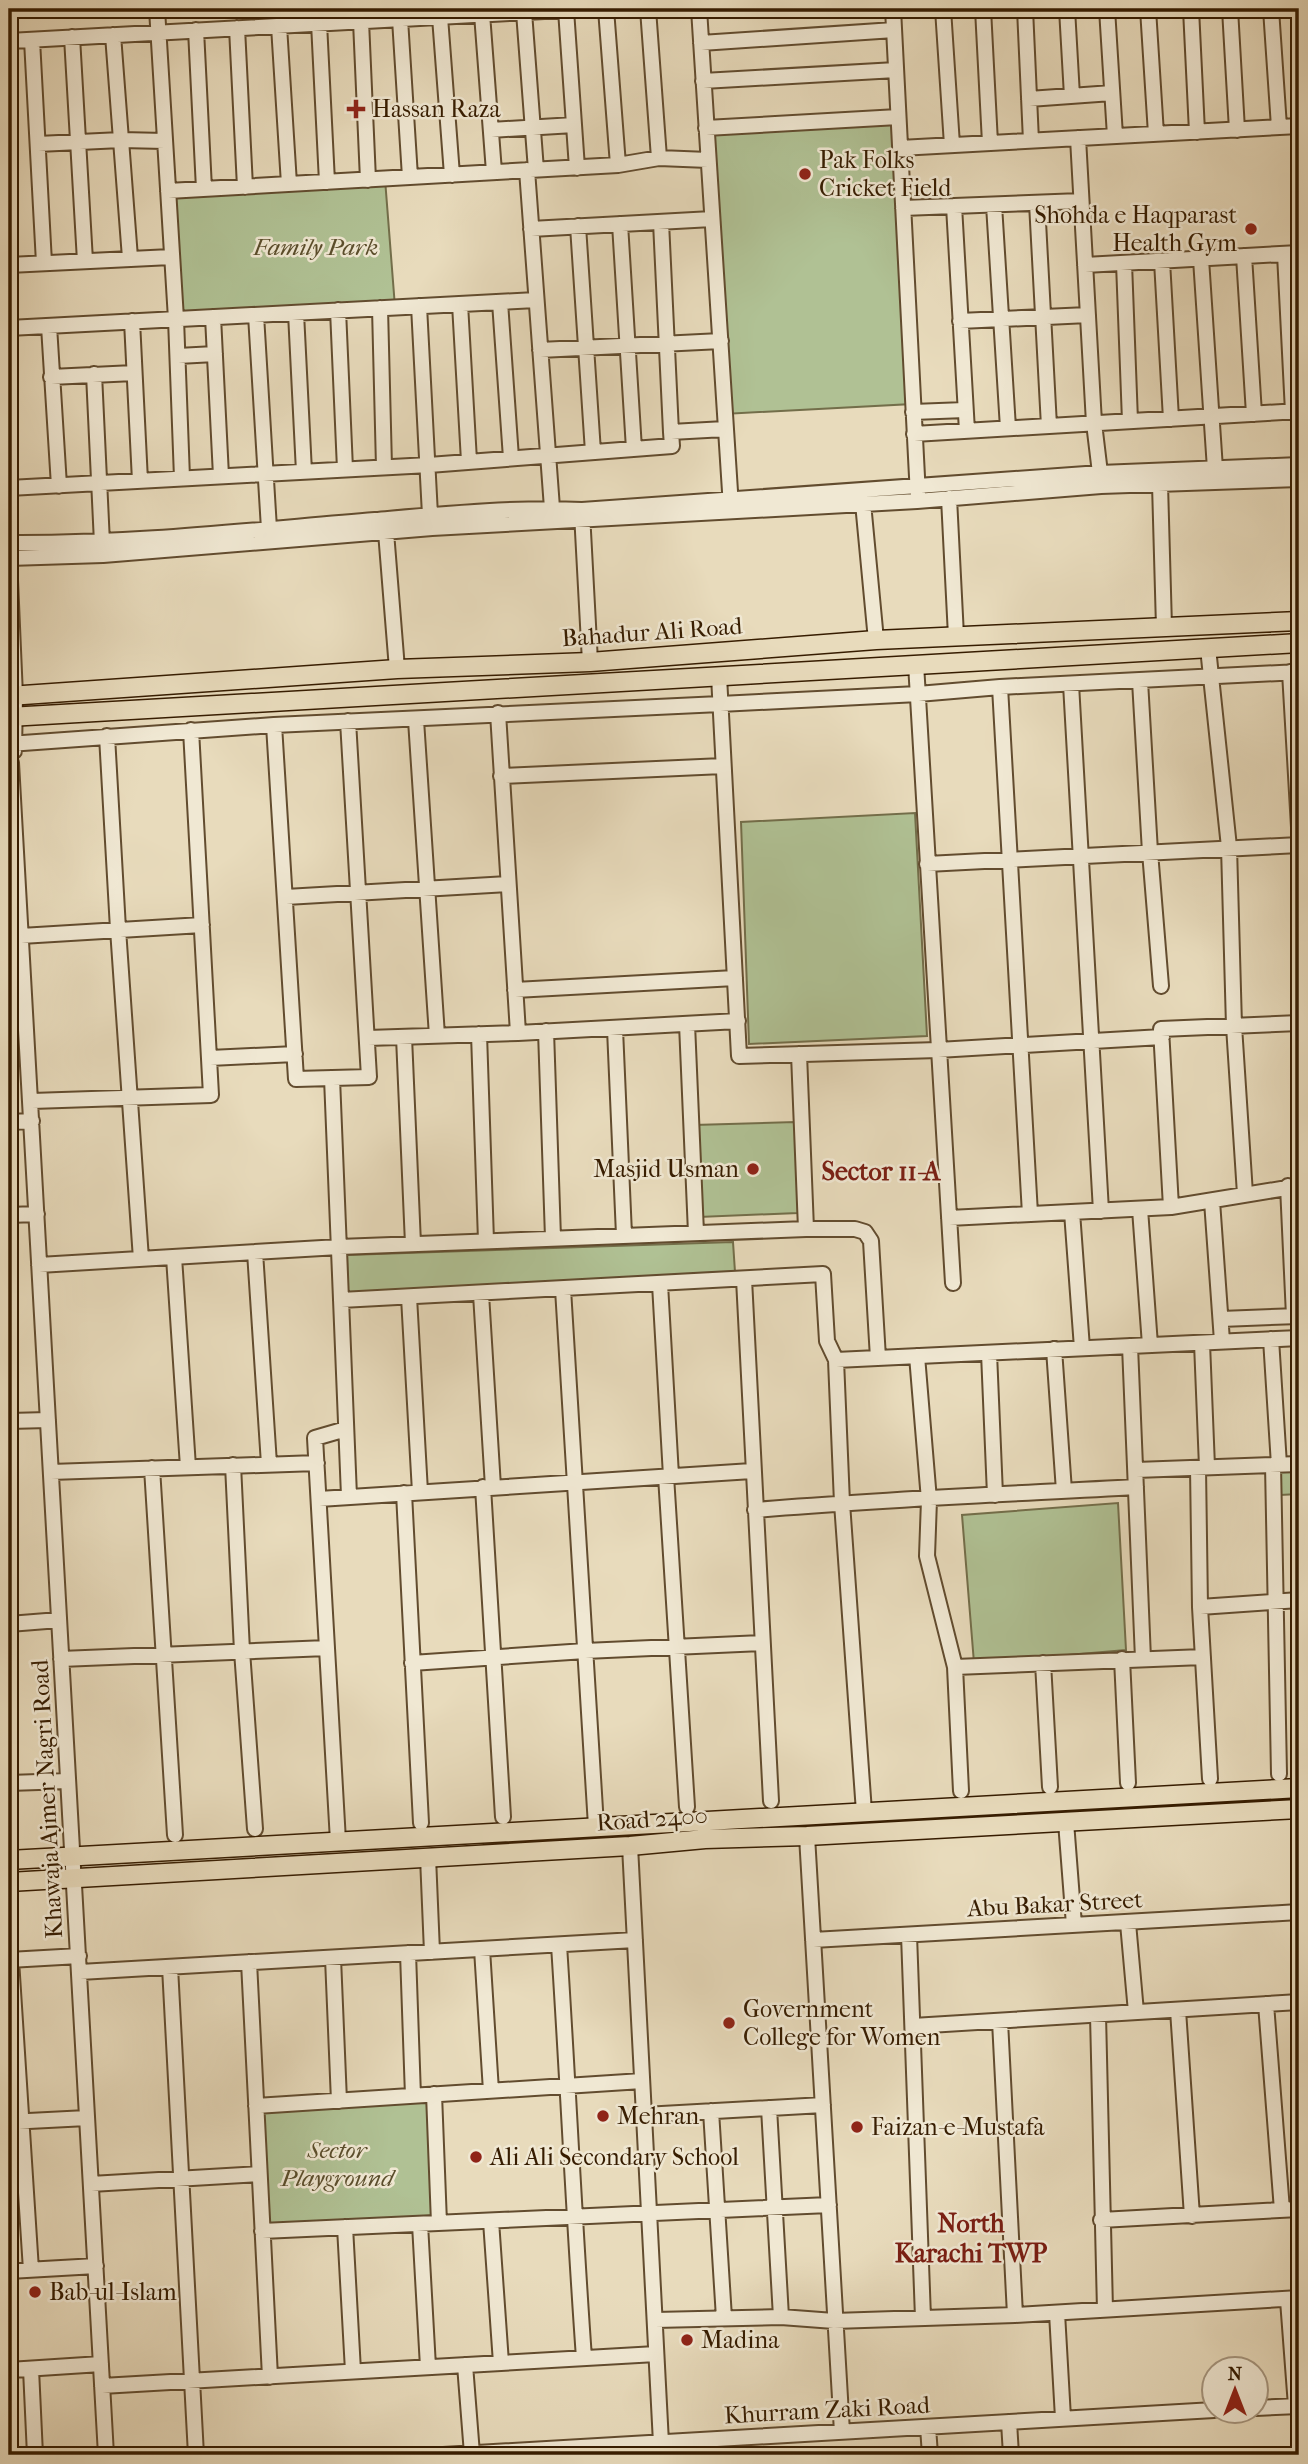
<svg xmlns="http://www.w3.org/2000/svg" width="1308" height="2464" viewBox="0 0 1308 2464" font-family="'IM FELL French Canon',serif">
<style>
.green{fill:#b0c194;stroke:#736e4a;stroke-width:2}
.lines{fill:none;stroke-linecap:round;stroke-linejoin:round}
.minor-casing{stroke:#624c2f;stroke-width:18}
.major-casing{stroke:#361c00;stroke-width:21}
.minor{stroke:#f0e8d3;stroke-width:14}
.major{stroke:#e8dbbc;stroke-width:18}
.poi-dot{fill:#8f2418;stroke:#f0e8d3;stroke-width:2.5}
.labels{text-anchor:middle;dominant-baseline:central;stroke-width:5;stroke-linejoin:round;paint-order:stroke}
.poi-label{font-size:24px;fill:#361c00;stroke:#f0e8d3;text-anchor:start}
.park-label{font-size:24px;font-style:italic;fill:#5b4e2c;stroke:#f0e8d3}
.street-label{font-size:24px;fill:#361c00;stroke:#f0e8d3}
.neighbourhood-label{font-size:26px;font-weight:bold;fill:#7a1f14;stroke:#f0e8d3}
</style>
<rect width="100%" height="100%" fill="#e8dbbc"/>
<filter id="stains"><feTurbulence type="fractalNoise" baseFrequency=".00286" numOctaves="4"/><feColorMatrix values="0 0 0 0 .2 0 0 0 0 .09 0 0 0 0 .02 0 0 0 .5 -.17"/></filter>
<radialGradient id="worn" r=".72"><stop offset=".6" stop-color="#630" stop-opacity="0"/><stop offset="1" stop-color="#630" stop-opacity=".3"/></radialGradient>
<path class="green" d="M 898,117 L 912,404 L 724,414 L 706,128 Z
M 385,179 L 395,307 L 176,319 L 168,191 Z
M 915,813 L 927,1036 L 749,1044 L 741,822 Z
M 795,1122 L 798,1213 L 699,1217 L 694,1125 Z
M 733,1242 L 735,1272 L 348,1293 L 347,1255 Z
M 1299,1469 L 1299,1494 L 1280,1495 L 1279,1470 Z
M 1118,1503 L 1126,1650 L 974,1663 L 962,1515 Z
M 434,2094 L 439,2223 L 262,2231 L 256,2106 Z"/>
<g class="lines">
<g class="minor-casing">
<path id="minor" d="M 157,9 L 176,319 L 182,478
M 606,9 L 618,165
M 648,9 L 659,158
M 699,9 L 731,507
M 893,9 L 918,496
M 943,9 L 952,145
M 983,9 L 990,143
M 1025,9 L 1031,141
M 1067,9 L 1072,96
M 1107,9 L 1115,136
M 1148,9 L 1156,134
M 1191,9 L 1197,132
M 1230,9 L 1237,130
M 1271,9 L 1279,127
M 566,10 L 577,168
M 524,12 L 536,170
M 482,14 L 494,172
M 440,17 L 452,175
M 400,19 L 410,177
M 361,21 L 368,180
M 319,23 L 327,182
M 279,26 L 289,184
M 237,28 L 245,187
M 196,30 L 204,189
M 113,35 L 130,258
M 72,37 L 85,261
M 32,40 L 44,263
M 9,41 L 581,9
M 701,43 L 894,30
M 703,81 L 896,70
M 1029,99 L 1112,93
M 706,128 L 898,117
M 491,130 L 574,125
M 1078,138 L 1094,423 L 1100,473
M 38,144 L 121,140 L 165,141
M 900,148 L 1299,126
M 527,170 L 552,508
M 168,191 L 618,165 L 659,158 L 708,160
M 1037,203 L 1049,426
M 994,205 L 1008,428
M 954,206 L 967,431
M 903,208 L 1081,201
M 661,222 L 671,432
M 620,224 L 634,449
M 578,226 L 593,452
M 531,229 L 712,219
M 1285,254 L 1293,412
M 1244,256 L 1254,414
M 1201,259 L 1215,469
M 1162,261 L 1171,419
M 1124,263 L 1130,421
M 9,265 L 171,257
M 1085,265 L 1299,253
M 500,302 L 511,458
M 460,304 L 469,461
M 419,306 L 430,515
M 380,308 L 384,467
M 338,310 L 345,469
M 296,313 L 304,472
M 256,315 L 269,529
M 213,317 L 221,476
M 132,321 L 140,481
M 960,321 L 1088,315
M 49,326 L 59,486
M 9,328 L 536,300
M 540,350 L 721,341
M 178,356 L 215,354
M 94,374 L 102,543
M 51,377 L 134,373
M 913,412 L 965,410
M 914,434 L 1299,411
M 1160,484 L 1164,627
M 9,488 L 429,465 L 672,446 L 671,432 L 725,429
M 949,498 L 956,636
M 863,503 L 876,640
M 582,513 L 590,662
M 386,532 L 397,669
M 9,543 C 131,544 253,530 375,520 C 443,514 513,507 582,510 L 1100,473 L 1299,465
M 9,557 L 15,696 L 14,751
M 9,558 L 103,555 L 432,528 L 917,501 L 1101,486 L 1299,479
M 1208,648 L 1229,847 L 1234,1026 L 1245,1194
M 916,664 L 953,1283
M 1290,672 L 1299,827
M 719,676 L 739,1056 L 938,1050 L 1162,1037
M 1140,681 L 1150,852 L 1161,986
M 1071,684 L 1101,1211
M 1000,687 L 1030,1214
M 498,713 L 518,1033
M 416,720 L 437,1036
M 274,725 L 296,1079 L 369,1077 L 348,721
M 107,736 L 118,929 L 141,1259
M 9,744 L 274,725 L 720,704 L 918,694 L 1000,687 L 1299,672
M 9,759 L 11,763 L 106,2455
M 501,776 L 723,766
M 927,864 L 1299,845
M 286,897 L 508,884
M 21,936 L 202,925
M 515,990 L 735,978
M 687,1024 L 696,1233
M 615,1029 L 624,1235
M 546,1031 L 553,1238
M 479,1034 L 486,1241
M 404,1037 L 413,1244
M 368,1038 L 518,1033 L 738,1021
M 799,1054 L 806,1229
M 210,1058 L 295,1054
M 332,1078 L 349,1496
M 32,1101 L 211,1095 L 191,730
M 9,1122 L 32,1121
M 1288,1186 L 1294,1316
M 1212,1201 L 1222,1341
M 1171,1207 L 1161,1029 L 1299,1023
M 1140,1209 L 1150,1345
M 1072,1212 L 1082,1348
M 9,1215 L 37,1214
M 949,1218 L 1171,1207 L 1299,1186
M 255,1252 L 269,1464
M 174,1257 L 188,1467
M 39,1265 L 339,1247 L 806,1229 L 855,1229 L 865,1232 L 871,1241 L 878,1358
M 744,1279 L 771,1801
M 660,1284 L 671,1476
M 563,1289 L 596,1826
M 481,1294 L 493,1487
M 409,1297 L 420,1492
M 341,1300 L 823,1274 L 827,1341 L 836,1360 L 842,1503 L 864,1812
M 1221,1319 L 1299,1316
M 1271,1339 L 1279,1465
M 1202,1343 L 1207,1467
M 1130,1346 L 1143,1659
M 1054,1349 L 1064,1491
M 989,1353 L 995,1495
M 917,1356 L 929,1500 L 927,1556 L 955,1667 L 961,1791
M 836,1360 L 1299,1338
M 9,1421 L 48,1420
M 233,1465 L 242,1651 L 255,1829
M 1273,1465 L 1279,1774
M 152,1468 L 175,1835
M 1198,1468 L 1200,1607 L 1210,1779
M 1136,1470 L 1299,1464
M 51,1472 L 317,1463
M 666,1476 L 687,1807
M 483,1487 L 503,1817
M 404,1493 L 421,1823
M 319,1499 L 752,1471
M 755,1510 C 882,1499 1009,1494 1136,1487
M 1200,1607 L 1299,1600
M 9,1624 L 59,1620
M 61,1659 L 327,1648
M 1122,1659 L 1128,1783
M 412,1663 L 585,1651 L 762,1643
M 1043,1663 L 1050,1787
M 955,1667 L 1203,1657
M 9,1783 L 68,1781
M 1066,1822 L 1074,1925
M 807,1836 L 842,2432
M 338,1841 L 315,1438 L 346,1429
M 630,1846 L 661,2443
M 428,1857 L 432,1952
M 1128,1923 L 1136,2012
M 909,1935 L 923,2318
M 813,1940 L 1299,1912
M 559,1945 C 568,2082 574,2220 584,2358
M 482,1949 L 491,2091
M 408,1953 L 413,2096
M 333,1958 L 339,2101
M 9,1960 L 79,1956
M 11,1960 L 31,2270
M 249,1962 L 270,2377
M 170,1967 L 196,2455
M 80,1972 L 635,1940
M 1266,2004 L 1282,2210
M 1178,2010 L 1192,2216
M 1098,2015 L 1105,2310
M 1000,2021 L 1015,2315
M 913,2026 L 1299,2002
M 434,2094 L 439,2223
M 256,2106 L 642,2081
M 769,2108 L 781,2317
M 711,2111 L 724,2318
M 644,2115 L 823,2105
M 9,2122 L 87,2118
M 91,2184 L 259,2174
M 1101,2220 L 1299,2209
M 491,2221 L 501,2363
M 420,2224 L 428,2367
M 345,2227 L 353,2371
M 262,2231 L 829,2205
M 9,2271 L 96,2266
M 1288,2300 L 1296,2406
M 1057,2313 L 1063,2418
M 655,2320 L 781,2317 L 834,2321 L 1015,2315 L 1299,2298
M 465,2365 L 472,2454
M 31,2369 L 35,2455
M 9,2370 L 101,2364
M 102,2386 L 656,2354
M 1256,2408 L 1299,2406
M 1009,2422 L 1011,2455
M 928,2427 L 930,2455
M 443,2455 L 1214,2410"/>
</g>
<g class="major-casing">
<path id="major" d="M 9,696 L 397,669 L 590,662 L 876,640 L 1299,621
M 9,717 L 1299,643
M 9,1860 L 1299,1788
M 9,1882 L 630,1846 L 705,1839 L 807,1836 L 1299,1809"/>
</g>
<use href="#minor" class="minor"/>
<use href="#major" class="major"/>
</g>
<g class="poi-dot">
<path d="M352.5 98.5h7v7h7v7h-7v7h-7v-7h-7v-7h7z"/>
<circle cx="805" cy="174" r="7"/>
<circle cx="1251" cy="229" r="7"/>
<circle cx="753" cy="1169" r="7"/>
<circle cx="729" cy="2023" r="7"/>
<circle cx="603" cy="2116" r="7"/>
<circle cx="857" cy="2127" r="7"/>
<circle cx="476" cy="2157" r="7"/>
<circle cx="35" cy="2292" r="7"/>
<circle cx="687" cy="2340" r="7"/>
</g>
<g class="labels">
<g class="poi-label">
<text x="372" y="109">Hassan Raza</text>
<text x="819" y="160">Pak Folks<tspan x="819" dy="28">Cricket Field</tspan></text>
<text x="1237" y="215" text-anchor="end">Shohda e Haqparast<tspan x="1237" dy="28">Health Gym</tspan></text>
<text x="739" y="1169" text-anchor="end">Masjid Usman</text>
<text x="743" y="2009">Government<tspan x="743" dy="28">College for Women</tspan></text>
<text x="617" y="2116">Mehran</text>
<text x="871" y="2127">Faizan-e-Mustafa</text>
<text x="490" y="2157">Ali Ali Secondary School</text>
<text x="49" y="2292">Bab-ul-Islam</text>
<text x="701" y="2340">Madina</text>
</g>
<g class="park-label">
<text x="316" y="247">Family Park</text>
<text x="337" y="2150">Sector<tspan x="337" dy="28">Playground</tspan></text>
</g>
<g class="street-label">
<text transform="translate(652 632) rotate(-4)">Bahadur Ali Road</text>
<text transform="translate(47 1799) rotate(-93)">Khawaja Ajmer Nagri Road</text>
<text transform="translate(652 1819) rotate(-4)">Road 2400</text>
<text transform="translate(1055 1904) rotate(-3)">Abu Bakar Street</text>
<text transform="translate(827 2410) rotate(-3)">Khurram Zaki Road</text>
</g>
<g class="neighbourhood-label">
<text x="881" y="1171">Sector 11-A</text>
<text x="971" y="2223">North<tspan x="971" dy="30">Karachi TWP</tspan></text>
</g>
</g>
<rect width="1308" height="2464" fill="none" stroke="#e8dbbc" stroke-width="35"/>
<rect x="10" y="10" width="1287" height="2443" fill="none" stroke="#361c00" stroke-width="3.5"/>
<rect x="18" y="18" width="1273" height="2429" fill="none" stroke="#361c00" stroke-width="2"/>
<g transform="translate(1235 2390)"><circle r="33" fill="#f0e8d3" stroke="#a6967f" stroke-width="2"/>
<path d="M0-5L12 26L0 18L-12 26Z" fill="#8f2418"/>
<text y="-10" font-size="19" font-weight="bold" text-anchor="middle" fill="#361c00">N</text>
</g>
<rect width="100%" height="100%" filter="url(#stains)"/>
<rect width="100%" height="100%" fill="url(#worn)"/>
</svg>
